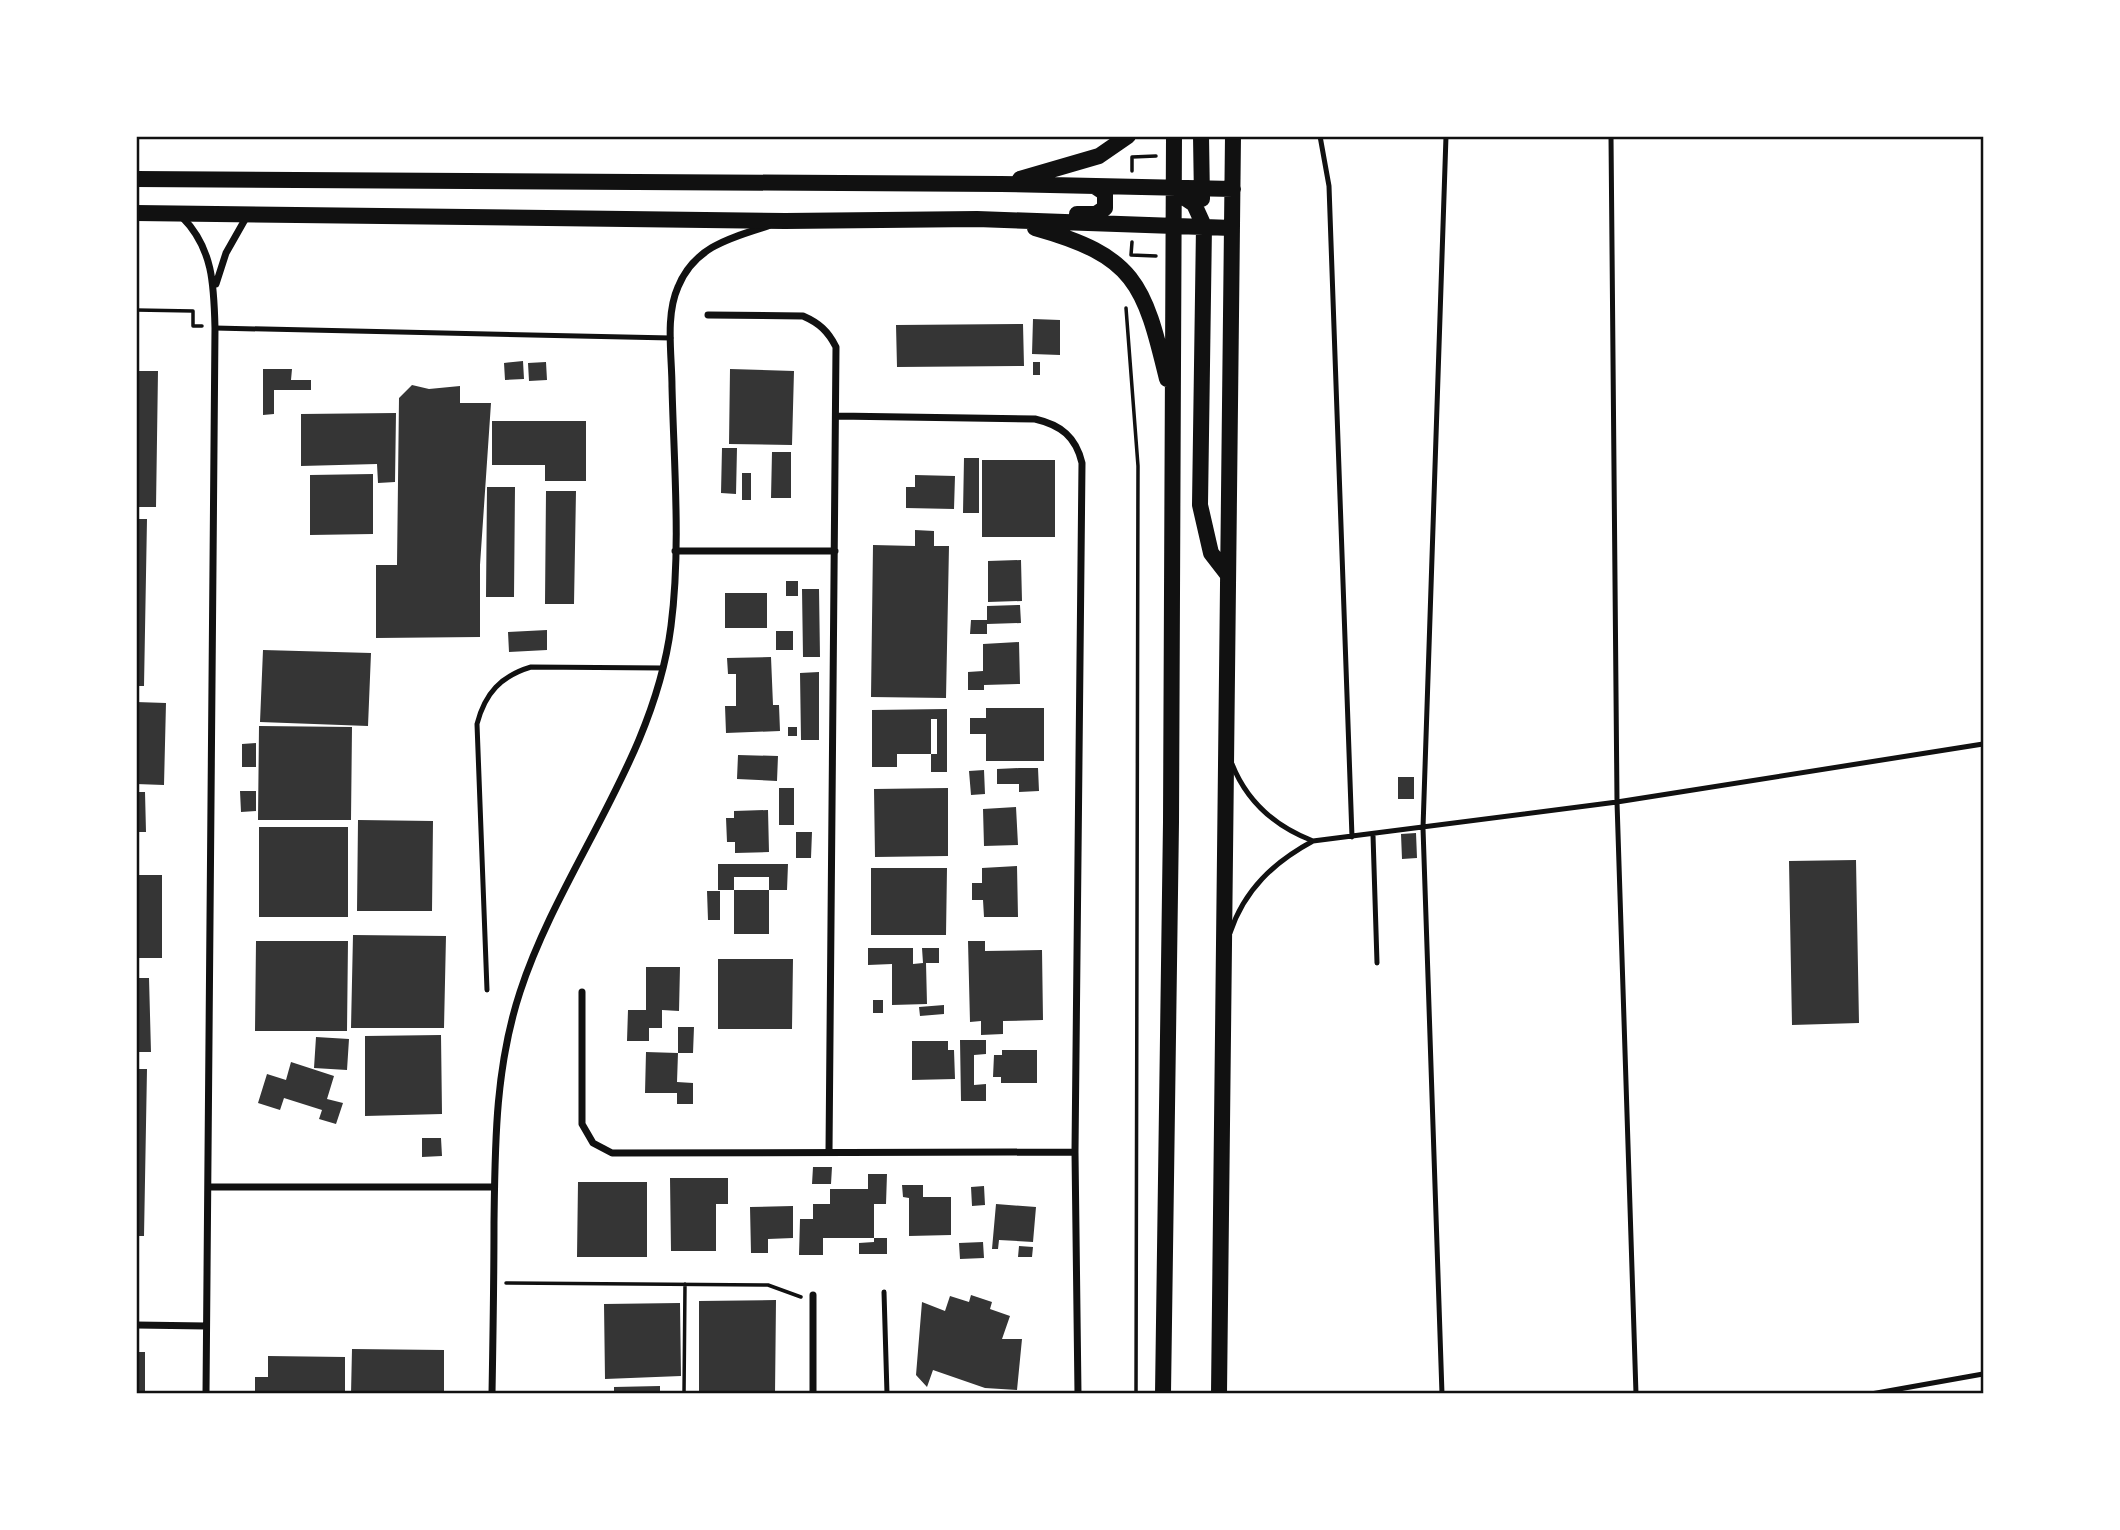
<svg xmlns="http://www.w3.org/2000/svg" width="2120" height="1530" viewBox="0 0 2120 1530" font-family="'Noto Sans',sans-serif">
<style>
.building{fill:#353535;fill-rule:evenodd}
.lines{fill:none;stroke-linecap:round;stroke-linejoin:round}
.path{stroke:#111;stroke-width:3.5}
.service{stroke:#111;stroke-width:5}
.minor{stroke:#111;stroke-width:7}
.primary{stroke:#111;stroke-width:16}
.neatline{fill:none;stroke:#111;stroke-width:2.5}
</style>
<rect width="100%" height="100%" fill="#fff"/>
<path class="building" d="M 1033,319 L 1060,320 L 1060,355 L 1032,354 Z
M 1023,324 L 1024,366 L 897,367 L 896,325 Z
M 523,361 L 524,379 L 505,380 L 504,363 Z
M 546,362 L 547,380 L 529,381 L 528,363 Z
M 1033,362 L 1040,362 L 1040,375 L 1033,375 Z
M 263,369 L 292,369 L 291,380 L 311,380 L 311,390 L 274,390 L 274,414 L 263,415 Z
M 730,369 L 794,371 L 792,445 L 729,444 Z
M 136,371 L 158,371 L 156,507 L 136,507 Z
M 412,385 L 429,389 L 460,386 L 460,403 L 491,403 L 480,565 L 480,637 L 376,638 L 376,565 L 397,565 L 399,398 Z
M 396,413 L 395,482 L 378,483 L 377,464 L 301,466 L 301,414 Z
M 492,421 L 586,421 L 586,481 L 545,481 L 545,465 L 492,465 Z
M 722,448 L 737,448 L 736,494 L 721,493 Z
M 772,452 L 791,452 L 791,498 L 771,498 Z
M 964,458 L 979,458 L 979,513 L 963,513 Z
M 982,460 L 1055,460 L 1055,537 L 982,537 Z
M 742,473 L 751,473 L 751,500 L 742,500 Z
M 373,474 L 373,534 L 310,535 L 310,475 Z
M 915,475 L 955,476 L 954,509 L 906,508 L 906,487 L 915,487 Z
M 487,487 L 515,487 L 514,597 L 486,597 Z
M 546,491 L 576,491 L 574,604 L 545,604 Z
M 136,519 L 147,519 L 144,686 L 136,686 Z
M 915,530 L 934,531 L 934,546 L 949,546 L 946,698 L 871,697 L 873,545 L 915,546 Z
M 1021,560 L 1022,601 L 988,602 L 988,561 Z
M 786,581 L 798,581 L 798,596 L 786,596 Z
M 802,589 L 819,589 L 820,657 L 803,657 Z
M 725,593 L 767,593 L 767,628 L 725,628 Z
M 1020,605 L 1021,623 L 987,624 L 987,634 L 970,634 L 971,620 L 987,620 L 987,606 Z
M 547,630 L 547,650 L 509,652 L 508,632 Z
M 776,631 L 793,631 L 793,650 L 776,650 Z
M 1019,642 L 1020,684 L 984,685 L 984,690 L 968,690 L 968,672 L 983,671 L 983,644 Z
M 263,650 L 371,653 L 368,726 L 260,722 Z
M 771,657 L 773,705 L 779,705 L 780,731 L 726,733 L 725,706 L 736,706 L 736,674 L 728,674 L 727,658 Z
M 819,672 L 819,740 L 801,740 L 800,673 Z
M 136,702 L 166,703 L 164,785 L 136,784 Z
M 986,708 L 1044,708 L 1044,761 L 986,761 L 986,734 L 970,734 L 970,718 L 986,718 Z
M 947,709 L 947,772 L 931,772 L 931,754 L 897,754 L 897,767 L 872,767 L 872,710 ZM 931,719 L 937,719 L 937,754 L 931,754 Z
M 259,726 L 352,727 L 351,820 L 258,820 Z
M 788,727 L 797,727 L 797,736 L 788,736 Z
M 256,743 L 256,767 L 242,767 L 242,744 Z
M 738,755 L 778,756 L 777,781 L 737,779 Z
M 1019,768 L 1038,768 L 1039,791 L 1019,792 L 1019,784 L 997,784 L 997,769 Z
M 984,770 L 985,794 L 971,795 L 969,771 Z
M 1398,777 L 1414,777 L 1414,799 L 1398,799 Z
M 779,788 L 794,788 L 794,825 L 779,825 Z
M 948,788 L 948,856 L 875,857 L 874,789 Z
M 240,791 L 256,791 L 256,811 L 241,812 Z
M 136,792 L 145,792 L 146,832 L 136,832 Z
M 1016,807 L 1018,845 L 984,846 L 983,809 Z
M 768,810 L 769,852 L 735,853 L 735,842 L 727,842 L 726,818 L 734,818 L 734,811 Z
M 358,820 L 433,821 L 432,911 L 357,911 Z
M 259,827 L 348,827 L 348,917 L 259,917 Z
M 796,832 L 812,832 L 811,858 L 796,858 Z
M 1416,833 L 1417,858 L 1402,859 L 1401,834 Z
M 1856,860 L 1859,1023 L 1792,1025 L 1789,861 Z
M 718,864 L 788,864 L 787,890 L 769,890 L 769,877 L 734,877 L 734,890 L 718,890 Z
M 1017,866 L 1018,917 L 984,917 L 983,900 L 972,900 L 972,883 L 982,883 L 982,868 Z
M 871,868 L 947,868 L 946,935 L 871,935 Z
M 136,875 L 162,875 L 162,958 L 136,958 Z
M 734,890 L 769,890 L 769,934 L 734,934 Z
M 707,891 L 720,891 L 720,920 L 708,920 Z
M 353,935 L 446,936 L 444,1028 L 351,1028 Z
M 256,941 L 348,941 L 347,1031 L 255,1031 Z
M 968,941 L 985,941 L 985,951 L 1042,950 L 1043,1020 L 1003,1021 L 1003,1034 L 981,1035 L 981,1021 L 970,1022 Z
M 868,948 L 913,948 L 913,964 L 923,963 L 922,948 L 939,948 L 939,963 L 926,963 L 927,1004 L 892,1005 L 892,964 L 868,965 Z
M 718,959 L 793,959 L 792,1029 L 718,1029 Z
M 646,967 L 680,967 L 679,1011 L 662,1010 L 662,1028 L 649,1028 L 649,1041 L 627,1041 L 628,1010 L 646,1010 Z
M 136,978 L 149,978 L 151,1052 L 136,1052 Z
M 873,1000 L 883,1000 L 883,1013 L 873,1013 Z
M 944,1005 L 944,1014 L 920,1016 L 919,1007 Z
M 678,1027 L 694,1027 L 693,1053 L 678,1053 Z
M 441,1035 L 442,1114 L 365,1116 L 365,1036 Z
M 316,1037 L 349,1039 L 347,1070 L 314,1068 Z
M 960,1040 L 986,1040 L 986,1054 L 974,1055 L 974,1085 L 986,1084 L 986,1101 L 961,1101 Z
M 912,1041 L 948,1041 L 948,1050 L 954,1050 L 955,1079 L 912,1080 Z
M 1002,1050 L 1037,1050 L 1037,1083 L 1001,1083 L 1001,1077 L 993,1077 L 994,1055 L 1002,1055 Z
M 646,1052 L 678,1053 L 677,1082 L 693,1083 L 693,1104 L 677,1104 L 677,1093 L 645,1093 Z
M 291,1062 L 334,1076 L 327,1099 L 343,1103 L 336,1124 L 319,1119 L 322,1110 L 284,1098 L 280,1110 L 258,1103 L 267,1074 L 286,1080 Z
M 136,1069 L 147,1069 L 144,1236 L 136,1236 Z
M 422,1138 L 441,1138 L 442,1156 L 422,1157 Z
M 813,1167 L 832,1167 L 831,1184 L 812,1184 Z
M 868,1174 L 887,1174 L 886,1204 L 874,1204 L 874,1238 L 887,1238 L 887,1254 L 859,1254 L 859,1243 L 874,1242 L 874,1238 L 823,1238 L 823,1255 L 799,1255 L 800,1219 L 813,1219 L 813,1204 L 830,1204 L 830,1189 L 868,1189 Z
M 670,1178 L 728,1178 L 728,1204 L 716,1204 L 716,1251 L 671,1251 Z
M 578,1182 L 647,1182 L 647,1257 L 577,1257 Z
M 902,1185 L 923,1185 L 923,1197 L 951,1197 L 951,1235 L 909,1236 L 909,1198 L 903,1197 Z
M 984,1186 L 985,1205 L 972,1206 L 971,1187 Z
M 996,1204 L 1036,1207 L 1033,1242 L 999,1240 L 998,1249 L 992,1249 Z
M 793,1206 L 793,1238 L 768,1239 L 768,1253 L 751,1253 L 750,1207 Z
M 983,1242 L 984,1258 L 960,1259 L 959,1243 Z
M 1019,1246 L 1033,1247 L 1032,1257 L 1018,1257 Z
M 971,1295 L 992,1302 L 990,1309 L 1010,1316 L 1002,1339 L 1022,1339 L 1017,1390 L 985,1388 L 933,1370 L 927,1387 L 916,1375 L 922,1302 L 945,1311 L 950,1296 L 969,1302 Z
M 776,1300 L 775,1394 L 699,1394 L 699,1301 Z
M 680,1303 L 681,1376 L 605,1379 L 604,1304 Z
M 352,1349 L 444,1350 L 444,1394 L 351,1394 Z
M 136,1352 L 145,1352 L 145,1394 L 136,1394 Z
M 268,1356 L 345,1357 L 345,1394 L 255,1394 L 255,1377 L 268,1377 Z
M 660,1386 L 660,1394 L 614,1394 L 614,1387 Z"/>
<g class="lines">
<path class="path" d="M 1132,171 L 1132,157 L 1156,156
M 1132,242 L 1131,255 L 1156,256
M 1126,308 L 1138,466 L 1136,1394
M 136,310 L 193,311 L 193,326 L 202,326
M 506,1283 L 768,1285 L 801,1297
M 684,1394 L 685,1284"/>
<path class="service" d="M 1320,136 L 1329,186 L 1352,837
M 1611,136 L 1617,802 L 1636,1394
M 215,328 L 671,338
M 1232,764 C 1247,802 1274,826 1313,841
M 1373,835 L 1377,963
M 1230,933 C 1244,890 1274,862 1313,841 L 1617,802 L 1983,744
M 487,990 L 477,724 C 485,693 501,676 531,667 L 663,668
M 884,1292 L 887,1394
M 1442,1394 L 1423,828 L 1446,136
M 1871,1394 L 1983,1374"/>
<path class="minor" d="M 182,217 C 213,248 214,285 215,328 L 206,1394
M 216,284 L 226,253 L 247,216
M 708,315 L 803,316 C 819,323 828,331 836,347 L 829,1152
M 837,416 L 1035,419 C 1061,425 1076,437 1082,463 L 1075,1152 L 1078,1394
M 675,551 L 835,551
M 582,992 L 582,1124 L 593,1143 L 612,1153 L 1075,1152
M 209,1187 L 494,1187
M 813,1295 L 813,1394
M 136,1325 L 206,1326
M 492,1394 C 493,1337 494,1280 494,1223 C 495,1145 495,1068 520,992 C 561,867 654,760 671,626 C 681,548 674,466 672,387 C 672,356 665,316 678,287 C 694,247 730,238 768,226"/>
<path class="primary" d="M 1201,136 L 1202,199
M 136,179 L 1001,184 L 1233,189
M 1020,179 L 1099,156 L 1128,136
M 1173,190 L 1194,204 L 1204,226 L 1200,505 L 1211,553 L 1228,575
M 136,213 L 785,221 L 977,219 L 1232,228
M 1077,214 L 1096,214 L 1105,208 L 1105,193 L 1096,187
M 1035,228 C 1135,256 1144,283 1167,379
M 1163,1394 L 1171,822 L 1174,136
M 1219,1394 L 1233,136"/>
</g>
<rect width="2120" height="1530" fill="none" stroke="#ffffff" stroke-width="276"/>
<rect x="138" y="138" width="1844" height="1254" class="neatline"/>
</svg>
